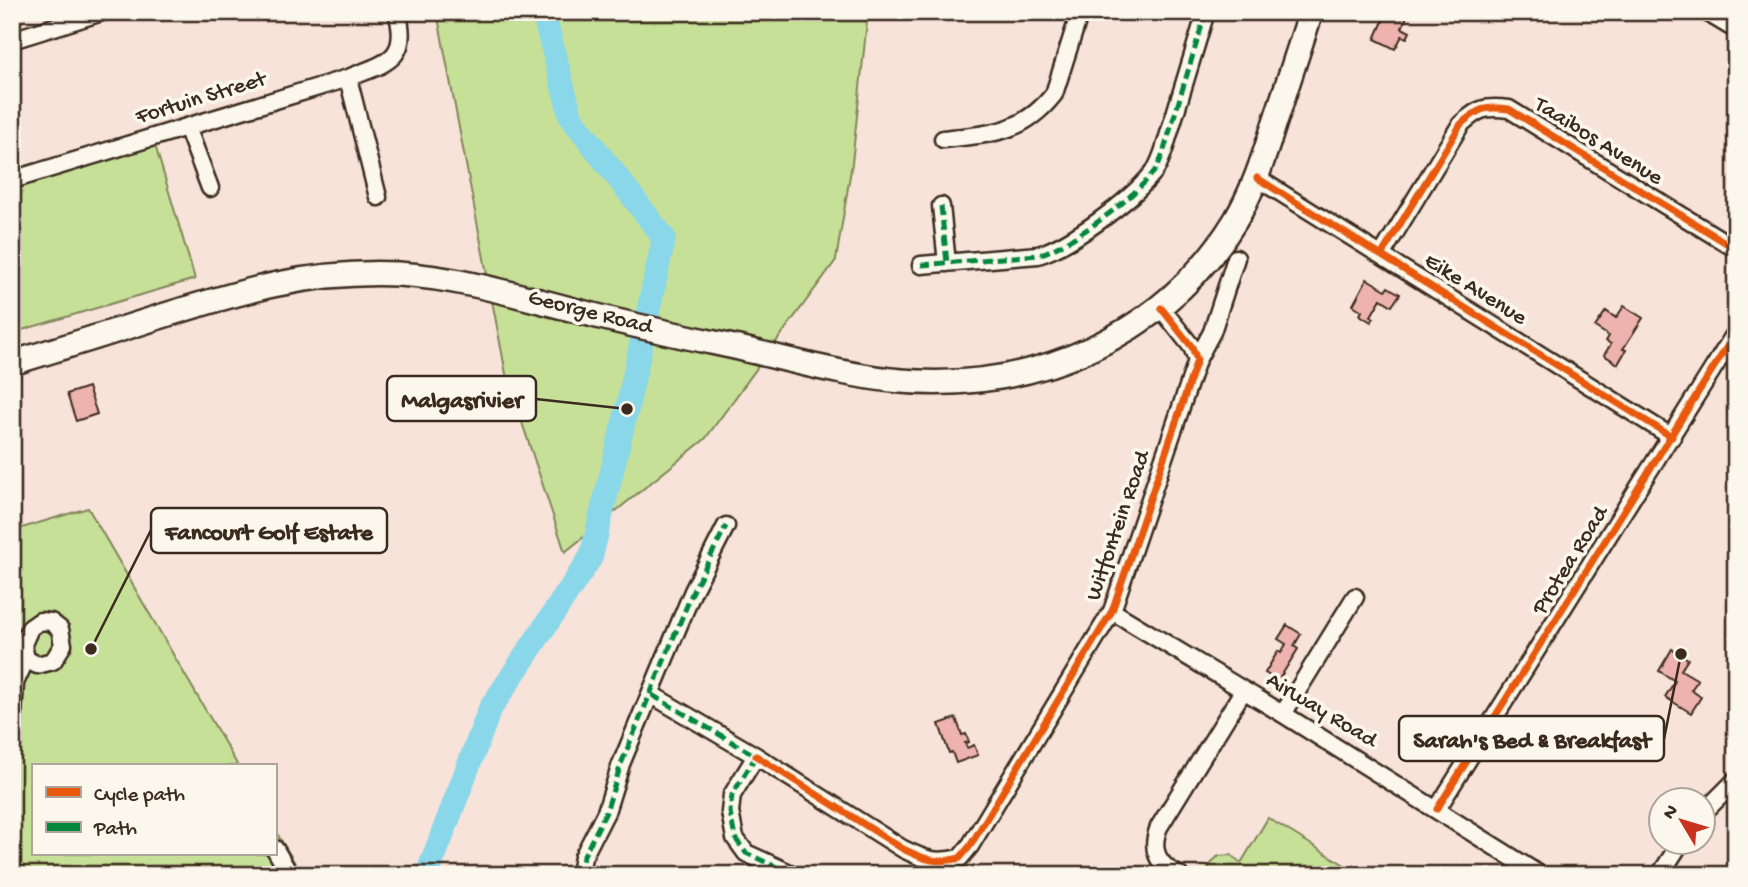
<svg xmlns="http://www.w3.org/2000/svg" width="1748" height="887" viewBox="0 0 1748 887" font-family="'Gochi Hand',sans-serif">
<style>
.green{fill:#c7e097;stroke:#81855a;stroke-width:2}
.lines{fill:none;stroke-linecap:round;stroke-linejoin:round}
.river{stroke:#8ad7ea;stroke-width:24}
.building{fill:#eeb3ae;stroke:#3b2a1e;stroke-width:2}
.street-casing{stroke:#3b2a1e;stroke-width:21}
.secondary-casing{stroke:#3b2a1e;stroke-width:28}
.street{stroke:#fbf7ec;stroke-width:16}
.secondary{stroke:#fbf7ec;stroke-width:23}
.quiet{stroke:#00873e;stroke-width:5;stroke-dasharray:10 5;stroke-linecap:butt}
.cycleway-casing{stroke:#fbf7ec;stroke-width:11}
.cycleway{stroke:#e8590c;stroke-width:7}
.labels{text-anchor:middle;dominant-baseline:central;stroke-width:7;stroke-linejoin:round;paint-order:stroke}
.street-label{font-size:23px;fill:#3b2a1e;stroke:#fbf7ec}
.leader{fill:none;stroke:#3b2a1e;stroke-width:2.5}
.callout-dot{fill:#3b2a1e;stroke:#fbf7ec;stroke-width:2.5}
.callout{fill:#fbf7ec;stroke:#3b2a1e;stroke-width:2.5}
.callout-label{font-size:24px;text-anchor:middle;font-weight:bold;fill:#3b2a1e}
</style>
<rect width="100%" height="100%" fill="#f7e3d9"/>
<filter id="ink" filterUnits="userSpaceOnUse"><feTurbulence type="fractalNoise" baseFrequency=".0143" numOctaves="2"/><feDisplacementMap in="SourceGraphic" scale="14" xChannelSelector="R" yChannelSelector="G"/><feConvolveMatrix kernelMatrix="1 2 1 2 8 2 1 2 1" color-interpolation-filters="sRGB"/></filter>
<g filter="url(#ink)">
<path class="green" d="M 437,12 L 868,12 L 852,163 L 836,260 L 705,439 L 565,552 L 506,374 Z
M 155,145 L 195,279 L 12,333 L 12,190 Z
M 88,508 L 238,766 L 33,766 L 33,854 L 275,854 L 275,830 L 302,875 L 12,875 L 12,531 Z
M 1268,818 L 1343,864 L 1336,875 L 1205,875 L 1209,866 L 1218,856 L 1231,855 L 1241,863 Z"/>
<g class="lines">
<path class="river" d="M 427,875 L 490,709 L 591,557 L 627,409 L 664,238 L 571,117 L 543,12"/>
</g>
<path class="building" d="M 1387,12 L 1409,12 L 1402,28 L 1410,32 L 1407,38 L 1402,36 L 1395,49 L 1375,39 Z
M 1367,279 L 1386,290 L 1388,287 L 1400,294 L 1392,306 L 1381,299 L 1371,316 L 1374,318 L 1371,322 L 1360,315 L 1362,311 L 1353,305 Z
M 1624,306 L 1643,318 L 1623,349 L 1626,350 L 1618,364 L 1604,355 L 1611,344 L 1606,341 L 1609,336 L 1595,327 L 1606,311 L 1616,318 Z
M 88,387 L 97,414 L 76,421 L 67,394 Z
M 1287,625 L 1301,634 L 1294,646 L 1298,649 L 1278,681 L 1265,673 L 1278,651 L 1281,653 L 1286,644 L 1278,639 Z
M 1672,649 L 1688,659 L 1681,670 L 1698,680 L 1691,690 L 1701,697 L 1691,713 L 1665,697 L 1675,681 L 1659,671 Z
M 956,718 L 962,735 L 966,734 L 969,742 L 965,743 L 967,748 L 974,745 L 978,755 L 956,763 L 952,752 L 949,753 L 939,724 Z"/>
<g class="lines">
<g class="street-casing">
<path id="street" d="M 1706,12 L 1736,30
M 12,40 L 102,12
M 348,78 L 378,197
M 187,127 L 210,188
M 943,139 C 989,134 1023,134 1054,94 L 1080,12
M 1257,178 L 1672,437
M 12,180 L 348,78 C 385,63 411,60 397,12
M 941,206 L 947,263
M 1382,254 L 1461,124 C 1479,108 1485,106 1509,109 L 1736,249
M 921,265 L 1038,255 C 1071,245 1130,201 1152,174 C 1158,168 1161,158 1164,150 L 1206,12
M 1197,360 L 1212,332 L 1236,258
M 1112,611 L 1283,714 L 1540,875
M 652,695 L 756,756 L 732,795 L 730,812 L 735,838 L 746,853 L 794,875
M 1283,714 L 1355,597
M 12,732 L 15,683 L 26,659 L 23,644 L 30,628 L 40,621 L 51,622 L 60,629 L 63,645 L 53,661 L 37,665 L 26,659
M 756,756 L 903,849 C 926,860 935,864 960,858 L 970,846 L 1112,611 L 1197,360 L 1192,347 L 1161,308
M 1437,809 L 1736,332
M 1702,814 L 1736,780
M 275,849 L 290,875
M 584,875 L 581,868 L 583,857 L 606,812 L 621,764 L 693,591 L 726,526
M 1179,875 C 1157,865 1150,849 1159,827 L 1243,691
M 1660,875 L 1681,842"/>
</g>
<g class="secondary-casing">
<path id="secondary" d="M 12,363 C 61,348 110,333 159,317 C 242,291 310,270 398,274 C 465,278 529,299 593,315 C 643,328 693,338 743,349 C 795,361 847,376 901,381 C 1034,392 1164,337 1235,221 C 1254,190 1264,156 1275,122 C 1287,85 1299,49 1311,12"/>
</g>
<use href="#street" class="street"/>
<use href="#secondary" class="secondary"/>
<path class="quiet" d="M 941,206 L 947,263
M 921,265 L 1038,255 C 1071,245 1130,201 1152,174 C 1158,168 1161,158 1164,150 L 1206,12
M 652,695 L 756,756 L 732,795 L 730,812 L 735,838 L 746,853 L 794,875
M 584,875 L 581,868 L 583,857 L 606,812 L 621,764 L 693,591 L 726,526"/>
<g class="cycleway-casing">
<path id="cycleway" d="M 1257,178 L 1672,437
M 1382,254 L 1461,124 C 1479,108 1485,106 1509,109 L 1736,249
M 756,756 L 903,849 C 926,860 935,864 960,858 L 970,846 L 1112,611 L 1197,360 L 1192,347 L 1161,308
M 1437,809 L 1736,332"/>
</g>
<use href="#cycleway" class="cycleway"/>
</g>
</g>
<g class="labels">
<g class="street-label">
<text transform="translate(201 99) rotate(-17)">Fortuin Street</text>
<text transform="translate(1598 142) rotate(32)">Taaibos Avenue</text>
<text transform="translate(1475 290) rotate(32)">Eike Avenue</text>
<text transform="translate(590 313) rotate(14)">George Road</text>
<text transform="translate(1119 526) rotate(-71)">Witfontein Road</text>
<text transform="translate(1571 561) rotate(-58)">Protea Road</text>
<text transform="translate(1321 711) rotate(31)">Airway Road</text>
</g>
</g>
<path class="leader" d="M627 409L536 399M91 649L151 530M1681 654L1664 739"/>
<g class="callout-dot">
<circle cx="627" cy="409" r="7"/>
<circle cx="91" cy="649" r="7"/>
<circle cx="1681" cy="654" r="7"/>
</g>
<g class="callout">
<rect x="387" y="376" width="149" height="45" rx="7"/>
<rect x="151" y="508" width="236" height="45" rx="7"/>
<rect x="1399" y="716" width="265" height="45" rx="7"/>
</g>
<g class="callout-label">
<text x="462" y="407">Malgasrivier</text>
<text x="269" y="539">Fancourt Golf Estate</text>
<text x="1532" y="747">Sarah's Bed &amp; Breakfast</text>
</g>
<rect width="1748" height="887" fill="none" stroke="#fbf7ec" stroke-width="42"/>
<rect x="21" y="21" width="1706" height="845" fill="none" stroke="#3b2a1e" stroke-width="2.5" filter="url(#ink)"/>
<rect x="32" y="764" width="245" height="91" fill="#fbf7ec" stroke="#aea59a" stroke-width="2"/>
<rect x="46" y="787" width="35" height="10" fill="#e8590c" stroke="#aea59a" stroke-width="2"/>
<text x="94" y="800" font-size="21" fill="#3b2a1e">Cycle path</text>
<rect x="46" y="822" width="35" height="10" fill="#00873e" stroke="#aea59a" stroke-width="2"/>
<text x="94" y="834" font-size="21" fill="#3b2a1e">Path</text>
<g transform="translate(1682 821) rotate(308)"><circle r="33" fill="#fbf7ec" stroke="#aea59a" stroke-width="2"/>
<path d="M0-5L12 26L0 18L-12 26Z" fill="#c8321e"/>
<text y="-10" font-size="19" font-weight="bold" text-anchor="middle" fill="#3b2a1e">N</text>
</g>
</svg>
